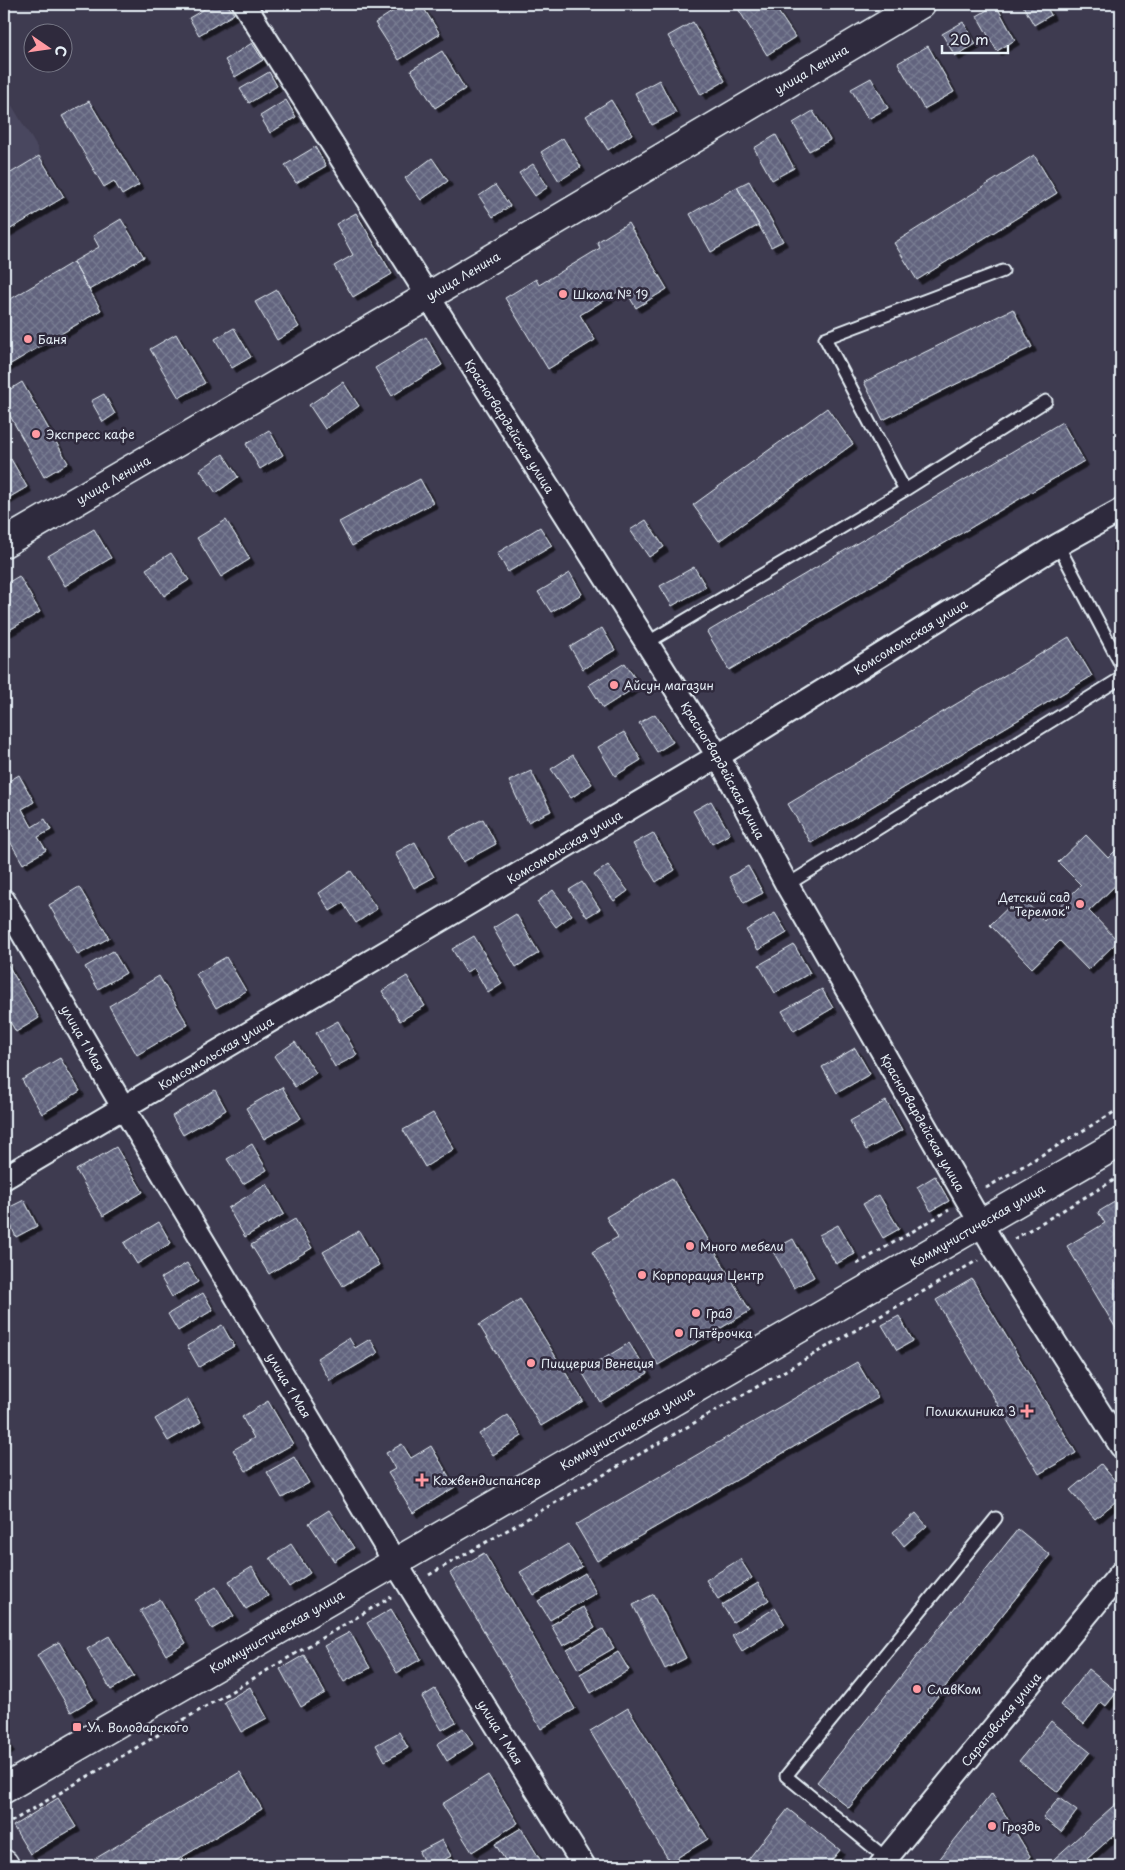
<svg xmlns="http://www.w3.org/2000/svg" width="1125" height="1870" viewBox="0 0 1125 1870" font-family="'Playpen Sans',sans-serif">
<style>
.built{fill:#49475e}
.building{fill:url(#building-cross-hatch);stroke:#e8f1f8;filter:url(#shadow)}
.lines{fill:none;stroke-linecap:round;stroke-linejoin:round}
.lane-casing{stroke:#e8f1f8;stroke-width:15}
.street-casing{stroke:#e8f1f8;stroke-width:26}
.secondary-casing{stroke:#e8f1f8;stroke-width:31}
.path{stroke:#e8f1f8;stroke-width:3;stroke-dasharray:4 4;stroke-linecap:butt}
.lane{stroke:#2f2a3d;stroke-width:11}
.street{stroke:#2f2a3d;stroke-width:22}
.secondary{stroke:#2f2a3d;stroke-width:28}
.poi-dot{fill:#ff9aa2;stroke:#2f2a3d;stroke-width:2}
.labels{text-anchor:middle;dominant-baseline:central;stroke-width:5;stroke-linejoin:round;paint-order:stroke}
.street-label{font-size:12px;fill:#e8f1f8;stroke:#2f2a3d}
.poi-label{font-size:12px;fill:#e8f1f8;stroke:#2f2a3d;text-anchor:start}
</style>
<defs>
<pattern id="building-cross-hatch" width="8" height="8" patternUnits="userSpaceOnUse" patternTransform="scale(1.25)"><rect width="8" height="8" fill="#62647e"/><path d="M0 0l8 8M0 8l8-8" fill="none" stroke="#787b91"/></pattern>
<filter id="shadow"><feDropShadow dx="4.5" dy="4.5" stdDeviation="0" flood-color="#0009"/></filter>
</defs>
<rect width="100%" height="100%" fill="#3e3b50"/>
<filter id="ink" filterUnits="userSpaceOnUse"><feTurbulence type="fractalNoise" baseFrequency=".02" numOctaves="2"/><feDisplacementMap in="SourceGraphic" scale="10" xChannelSelector="R" yChannelSelector="G"/><feConvolveMatrix kernelMatrix="1 2 1 2 8 2 1 2 1" color-interpolation-filters="sRGB"/></filter>
<g filter="url(#ink)">
<path class="built" d="M 8,99 L 38,149 L 39,156 L 64,197 L 4,233 L 4,101 Z"/>
<path class="building" d="M 213,4 L 227,4 L 234,14 L 199,35 L 189,18 Z
M 404,4 L 421,4 L 440,34 L 399,60 L 375,23 Z
M 735,4 L 773,4 L 795,37 L 767,55 Z
M 1022,4 L 1045,4 L 1051,15 L 1034,25 Z
M 996,5 L 1015,40 L 997,51 L 977,16 Z
M 693,22 L 725,81 L 701,95 L 668,36 Z
M 963,22 L 976,44 L 955,56 L 942,34 Z
M 252,43 L 263,60 L 235,77 L 225,60 Z
M 928,46 L 954,92 L 924,109 L 898,63 Z
M 442,51 L 465,89 L 435,108 L 411,70 Z
M 269,72 L 277,86 L 249,103 L 240,89 Z
M 871,78 L 888,108 L 868,119 L 851,89 Z
M 659,80 L 676,113 L 652,125 L 635,93 Z
M 286,100 L 296,117 L 270,133 L 260,116 Z
M 611,100 L 632,134 L 608,150 L 586,116 Z
M 89,101 L 139,185 L 122,195 L 114,181 L 104,187 L 62,116 Z
M 813,111 L 830,140 L 809,151 L 793,123 Z
M 776,135 L 794,168 L 772,180 L 754,148 Z
M 563,138 L 581,167 L 559,181 L 541,152 Z
M 315,147 L 326,166 L 296,183 L 285,165 Z
M 1034,155 L 1057,193 L 917,280 L 894,243 Z
M 39,156 L 64,197 L 4,233 L 4,177 Z
M 432,158 L 448,181 L 421,200 L 405,178 Z
M 533,164 L 548,187 L 535,196 L 519,173 Z
M 749,181 L 783,241 L 771,247 L 737,187 Z
M 495,185 L 510,206 L 493,217 L 479,196 Z
M 737,187 L 759,225 L 711,252 L 690,214 Z
M 356,213 L 392,274 L 353,297 L 334,266 L 353,255 L 336,224 Z
M 121,219 L 144,257 L 89,290 L 73,262 L 99,247 L 93,236 Z
M 628,223 L 667,289 L 636,308 L 624,288 L 580,315 L 595,340 L 548,369 L 505,298 L 536,279 L 539,285 L 600,248 L 597,242 Z
M 73,262 L 101,310 L 4,368 L 4,291 L 9,300 Z
M 277,290 L 299,327 L 277,340 L 255,302 Z
M 1013,309 L 1032,347 L 883,420 L 864,382 Z
M 234,328 L 251,357 L 232,368 L 215,339 Z
M 176,334 L 205,383 L 179,398 L 150,349 Z
M 426,337 L 442,365 L 392,396 L 375,368 Z
M 22,382 L 68,463 L 44,477 L 4,405 L 4,393 Z
M 343,382 L 359,406 L 325,429 L 309,405 Z
M 104,394 L 115,414 L 103,422 L 91,401 Z
M 827,408 L 853,444 L 719,541 L 693,505 Z
M 1062,422 L 1084,461 L 729,670 L 707,632 Z
M 269,430 L 283,455 L 260,469 L 246,444 Z
M 223,454 L 238,477 L 216,493 L 200,470 Z
M 11,459 L 27,487 L 5,500 L 4,463 Z
M 420,479 L 433,503 L 352,546 L 339,522 Z
M 226,520 L 250,559 L 221,577 L 197,538 Z
M 646,520 L 664,547 L 649,557 L 630,530 Z
M 540,527 L 552,546 L 508,572 L 497,553 Z
M 94,529 L 111,558 L 65,586 L 48,556 Z
M 171,553 L 189,580 L 164,596 L 146,569 Z
M 694,567 L 706,587 L 672,606 L 660,586 Z
M 570,573 L 582,594 L 551,612 L 538,592 Z
M 19,576 L 40,612 L 6,632 L 4,628 L 4,585 Z
M 602,628 L 615,650 L 583,669 L 570,647 Z
M 1069,637 L 1092,676 L 811,843 L 788,804 Z
M 625,663 L 639,685 L 603,708 L 589,685 Z
M 655,714 L 673,742 L 657,752 L 639,723 Z
M 624,732 L 641,760 L 615,776 L 598,747 Z
M 573,755 L 592,784 L 571,798 L 551,769 Z
M 531,771 L 551,811 L 528,822 L 509,781 Z
M 19,775 L 34,802 L 22,809 L 32,827 L 45,819 L 51,830 L 38,837 L 46,850 L 23,864 L 4,831 L 4,784 Z
M 711,801 L 730,834 L 712,844 L 693,811 Z
M 483,819 L 496,844 L 463,862 L 449,837 Z
M 653,833 L 675,870 L 656,882 L 633,844 Z
M 1086,835 L 1108,858 L 1121,845 L 1121,880 L 1089,911 L 1118,941 L 1088,970 L 1060,941 L 1032,968 L 990,925 L 1020,896 L 1044,921 L 1081,885 L 1058,862 Z
M 415,842 L 434,877 L 414,888 L 395,853 Z
M 608,865 L 628,891 L 614,901 L 594,875 Z
M 748,866 L 763,893 L 744,903 L 729,877 Z
M 351,871 L 377,909 L 356,923 L 343,903 L 330,911 L 319,893 Z
M 582,882 L 600,909 L 587,917 L 569,890 Z
M 79,887 L 109,938 L 78,955 L 49,905 Z
M 553,890 L 572,915 L 556,927 L 537,902 Z
M 775,913 L 787,933 L 758,950 L 746,930 Z
M 516,914 L 539,953 L 516,967 L 493,928 Z
M 474,936 L 502,984 L 488,993 L 474,968 L 466,972 L 452,949 Z
M 794,945 L 810,973 L 775,993 L 759,965 Z
M 113,951 L 126,973 L 98,989 L 85,967 Z
M 226,957 L 246,991 L 216,1008 L 196,974 Z
M 4,958 L 39,1018 L 16,1032 L 9,1020 L 4,1024 Z
M 159,976 L 188,1025 L 137,1055 L 109,1006 Z
M 407,976 L 425,1006 L 400,1021 L 382,991 Z
M 822,989 L 833,1008 L 794,1031 L 782,1011 Z
M 338,1021 L 357,1055 L 335,1067 L 316,1033 Z
M 295,1042 L 316,1073 L 295,1087 L 274,1056 Z
M 855,1048 L 870,1074 L 837,1093 L 822,1067 Z
M 60,1058 L 80,1091 L 42,1114 L 22,1080 Z
M 282,1087 L 301,1118 L 264,1139 L 246,1108 Z
M 215,1090 L 226,1110 L 183,1135 L 172,1116 Z
M 886,1101 L 902,1130 L 866,1150 L 850,1121 Z
M 433,1113 L 454,1149 L 425,1167 L 403,1130 Z
M 252,1144 L 267,1170 L 243,1184 L 227,1159 Z
M 116,1147 L 143,1192 L 103,1216 L 76,1170 Z
M 935,1176 L 949,1201 L 931,1211 L 917,1187 Z
M 672,1178 L 750,1311 L 658,1365 L 592,1252 L 618,1237 L 606,1217 Z
M 267,1184 L 284,1214 L 245,1237 L 228,1208 Z
M 879,1195 L 899,1229 L 883,1238 L 863,1204 Z
M 1121,1198 L 1121,1337 L 1067,1246 L 1105,1223 L 1098,1212 Z
M 24,1200 L 37,1226 L 16,1237 L 4,1210 Z
M 295,1219 L 312,1248 L 269,1274 L 251,1245 Z
M 159,1222 L 171,1243 L 137,1264 L 124,1243 Z
M 838,1225 L 855,1254 L 836,1264 L 819,1235 Z
M 359,1231 L 379,1265 L 343,1286 L 323,1252 Z
M 793,1239 L 814,1277 L 794,1288 L 772,1250 Z
M 187,1263 L 198,1282 L 172,1297 L 161,1278 Z
M 972,1279 L 1076,1453 L 1039,1474 L 936,1300 Z
M 203,1293 L 213,1310 L 178,1331 L 168,1314 Z
M 520,1299 L 583,1401 L 541,1426 L 479,1325 Z
M 899,1316 L 913,1341 L 897,1350 L 882,1325 Z
M 222,1325 L 234,1346 L 199,1367 L 187,1346 Z
M 349,1338 L 355,1348 L 370,1339 L 378,1353 L 330,1381 L 317,1358 Z
M 629,1343 L 648,1373 L 600,1402 L 582,1372 Z
M 857,1362 L 878,1398 L 597,1561 L 576,1525 Z
M 188,1399 L 201,1422 L 168,1441 L 155,1419 Z
M 268,1401 L 293,1444 L 246,1471 L 233,1450 L 254,1438 L 242,1417 Z
M 508,1415 L 522,1436 L 493,1455 L 479,1434 Z
M 402,1444 L 411,1458 L 431,1446 L 455,1487 L 413,1513 L 388,1473 L 395,1469 L 386,1453 Z
M 294,1457 L 309,1483 L 282,1498 L 267,1472 Z
M 1101,1464 L 1121,1488 L 1121,1497 L 1095,1519 L 1070,1490 Z
M 329,1510 L 354,1548 L 334,1561 L 309,1523 Z
M 916,1513 L 927,1526 L 904,1546 L 893,1532 Z
M 1018,1529 L 1050,1555 L 849,1808 L 817,1782 Z
M 291,1544 L 310,1573 L 289,1587 L 270,1558 Z
M 568,1544 L 582,1567 L 534,1595 L 520,1572 Z
M 484,1553 L 575,1709 L 541,1729 L 450,1573 Z
M 740,1559 L 752,1578 L 718,1599 L 706,1580 Z
M 252,1567 L 268,1596 L 246,1609 L 229,1581 Z
M 585,1573 L 596,1593 L 550,1620 L 538,1601 Z
M 758,1583 L 769,1600 L 733,1622 L 722,1605 Z
M 216,1587 L 234,1616 L 212,1629 L 195,1600 Z
M 654,1594 L 686,1658 L 665,1669 L 633,1605 Z
M 160,1599 L 186,1643 L 166,1655 L 140,1611 Z
M 583,1607 L 595,1628 L 563,1646 L 551,1625 Z
M 775,1608 L 785,1624 L 742,1651 L 732,1635 Z
M 391,1609 L 421,1659 L 397,1673 L 367,1623 Z
M 603,1629 L 614,1648 L 578,1669 L 567,1650 Z
M 350,1632 L 370,1668 L 344,1682 L 324,1646 Z
M 109,1636 L 134,1676 L 111,1690 L 87,1649 Z
M 59,1642 L 93,1699 L 71,1712 L 37,1655 Z
M 618,1652 L 629,1670 L 591,1693 L 580,1674 Z
M 304,1655 L 325,1693 L 301,1707 L 280,1669 Z
M 1088,1669 L 1117,1692 L 1106,1706 L 1101,1702 L 1084,1724 L 1060,1705 Z
M 250,1687 L 267,1718 L 241,1732 L 224,1702 Z
M 435,1689 L 456,1722 L 442,1730 L 422,1697 Z
M 628,1708 L 708,1839 L 670,1862 L 590,1731 Z
M 1051,1721 L 1090,1752 L 1058,1792 L 1019,1761 Z
M 463,1728 L 473,1744 L 447,1761 L 437,1744 Z
M 399,1732 L 408,1748 L 385,1761 L 376,1745 Z
M 4,1737 L 10,1748 L 4,1752 Z
M 240,1772 L 262,1809 L 167,1866 L 83,1866 Z
M 488,1775 L 518,1823 L 472,1852 L 442,1804 Z
M 992,1793 L 1030,1856 L 1022,1866 L 934,1866 Z
M 58,1798 L 76,1827 L 30,1854 L 13,1826 Z
M 1059,1798 L 1077,1811 L 1061,1832 L 1043,1818 Z
M 1121,1799 L 1121,1829 L 1079,1866 L 1060,1866 L 1054,1859 Z
M 788,1809 L 840,1850 L 827,1866 L 743,1866 Z
M 521,1828 L 544,1866 L 509,1866 L 495,1844 Z
M 442,1840 L 451,1856 L 442,1861 L 445,1866 L 426,1866 L 419,1852 Z"/>
<g class="lines">
<g class="lane-casing">
<path id="lane" d="M 905,490 L 1046,401
M 1058,545 L 1121,665
M 645,644 L 905,490 L 825,338 L 1003,271
M 787,885 L 1121,678
M 886,1858 L 786,1776 L 996,1518"/>
</g>
<g class="street-casing">
<g id="street">
<path id="s1" d="M 244,4 L 718,756 L 787,885 L 996,1250 L 1121,1446"/>
<path id="s2" d="M 4,901 L 123,1107 L 396,1564 L 584,1866"/>
<path id="s3" d="M 4,1178 L 718,756 L 1058,545 L 1121,510"/>
<path id="s4" d="M 880,1866 L 1121,1573"/>
</g>
</g>
<g class="secondary-casing">
<g id="secondary">
<path id="s5" d="M 4,543 L 427,297 L 921,4"/>
<path id="s6" d="M 4,1789 L 1121,1142"/>
<path d="M 4,1864 L 5,1866"/>
</g>
</g>
<path class="path" d="M 986,1188 L 1121,1108
M 1014,1239 L 1121,1176
M 857,1264 L 949,1210
M 429,1575 L 978,1260
M 4,1826 L 391,1597"/>
<use href="#lane" class="lane"/>
<use href="#street" class="street"/>
<use href="#secondary" class="secondary"/>
</g>
</g>
<g class="poi-dot">
<circle cx="563" cy="294" r="5"/>
<circle cx="28" cy="339" r="5"/>
<circle cx="36" cy="434" r="5"/>
<circle cx="614" cy="685" r="5"/>
<circle cx="1080" cy="904" r="5"/>
<circle cx="690" cy="1246" r="5"/>
<circle cx="642" cy="1275" r="5"/>
<circle cx="696" cy="1313" r="5"/>
<circle cx="679" cy="1333" r="5"/>
<circle cx="531" cy="1363" r="5"/>
<path d="M1024.5 1403.5h5v5h5v5h-5v5h-5v-5h-5v-5h5z"/>
<path d="M419.5 1472.5h5v5h5v5h-5v5h-5v-5h-5v-5h5z"/>
<circle cx="917" cy="1689" r="5"/>
<rect x="72" y="1722" width="10" height="10" rx="2.5"/>
<circle cx="992" cy="1826" r="5"/>
</g>
<g class="labels">
<g class="street-label">
<text stroke="none"><textPath href="#s5" startOffset="936">улица Ленина</textPath></text>
<text stroke="none"><textPath href="#s5" startOffset="531">улица Ленина</textPath></text>
<text stroke="none"><textPath href="#s1" startOffset="499">Красногвардейская улица</textPath></text>
<text stroke="none"><textPath href="#s5" startOffset="126">улица Ленина</textPath></text>
<text stroke="none"><textPath href="#s3" startOffset="1056">Комсомольская улица</textPath></text>
<text stroke="none"><textPath href="#s1" startOffset="904">Красногвардейская улица</textPath></text>
<text stroke="none"><textPath href="#s3" startOffset="651">Комсомольская улица</textPath></text>
<text stroke="none"><textPath href="#s2" startOffset="158">улица 1 Мая</textPath></text>
<text stroke="none"><textPath href="#s3" startOffset="246">Комсомольская улица</textPath></text>
<text stroke="none"><textPath href="#s1" startOffset="1309">Красногвардейская улица</textPath></text>
<text stroke="none"><textPath href="#s6" startOffset="1125">Коммунистическая улица</textPath></text>
<text stroke="none"><textPath href="#s2" startOffset="562">улица 1 Мая</textPath></text>
<text stroke="none"><textPath href="#s6" startOffset="720">Коммунистическая улица</textPath></text>
<text stroke="none"><textPath href="#s6" startOffset="315">Коммунистическая улица</textPath></text>
<text stroke="none"><textPath href="#s4" startOffset="190">Саратовская улица</textPath></text>
<text stroke="none"><textPath href="#s2" startOffset="968">улица 1 Мая</textPath></text>
</g>
<g class="poi-label">
<text x="573" y="294">Школа № 19</text>
<text x="38" y="339">Баня</text>
<text x="46" y="434">Экспресс кафе</text>
<text x="624" y="685">Айсун магазин</text>
<text x="1070" y="897" text-anchor="end">Детский сад<tspan x="1070" dy="14">"Теремок"</tspan></text>
<text x="700" y="1246">Много мебели</text>
<text x="652" y="1275">Корпорация Центр</text>
<text x="706" y="1313">Град</text>
<text x="689" y="1333">Пятёрочка</text>
<text x="541" y="1363">Пиццерия Венеция</text>
<text x="1016" y="1411" text-anchor="end">Поликлиника 3</text>
<text x="433" y="1480">Кожвендиспансер</text>
<text x="927" y="1689">СлавКом</text>
<text x="87" y="1727">Ул. Володарского</text>
<text x="1002" y="1826">Гроздь</text>
</g>
</g>
<rect width="1125" height="1870" fill="none" stroke="#2f2a3d" stroke-width="20"/>
<rect x="10" y="10" width="1105" height="1850" fill="none" stroke="#e8f1f8" stroke-width="2" filter="url(#ink)"/>
<g transform="translate(48 48) rotate(103)"><circle r="24" fill="#2f2a3d" stroke="#797a88"/>
<path d="M0-4L9 19L0 12L-9 19Z" fill="#ff9aa2"/>
<text y="-8" font-size="14" font-weight="bold" text-anchor="middle" fill="#e8f1f8">С</text>
</g>
<path d="M942 45v8h66v-8" fill="none" stroke="#e8f1f8" stroke-width="2.5"/>
<text x="950" y="45" font-size="15" fill="#e8f1f8" stroke="#2f2a3d" stroke-width="4" paint-order="stroke">20 m</text>
</svg>
